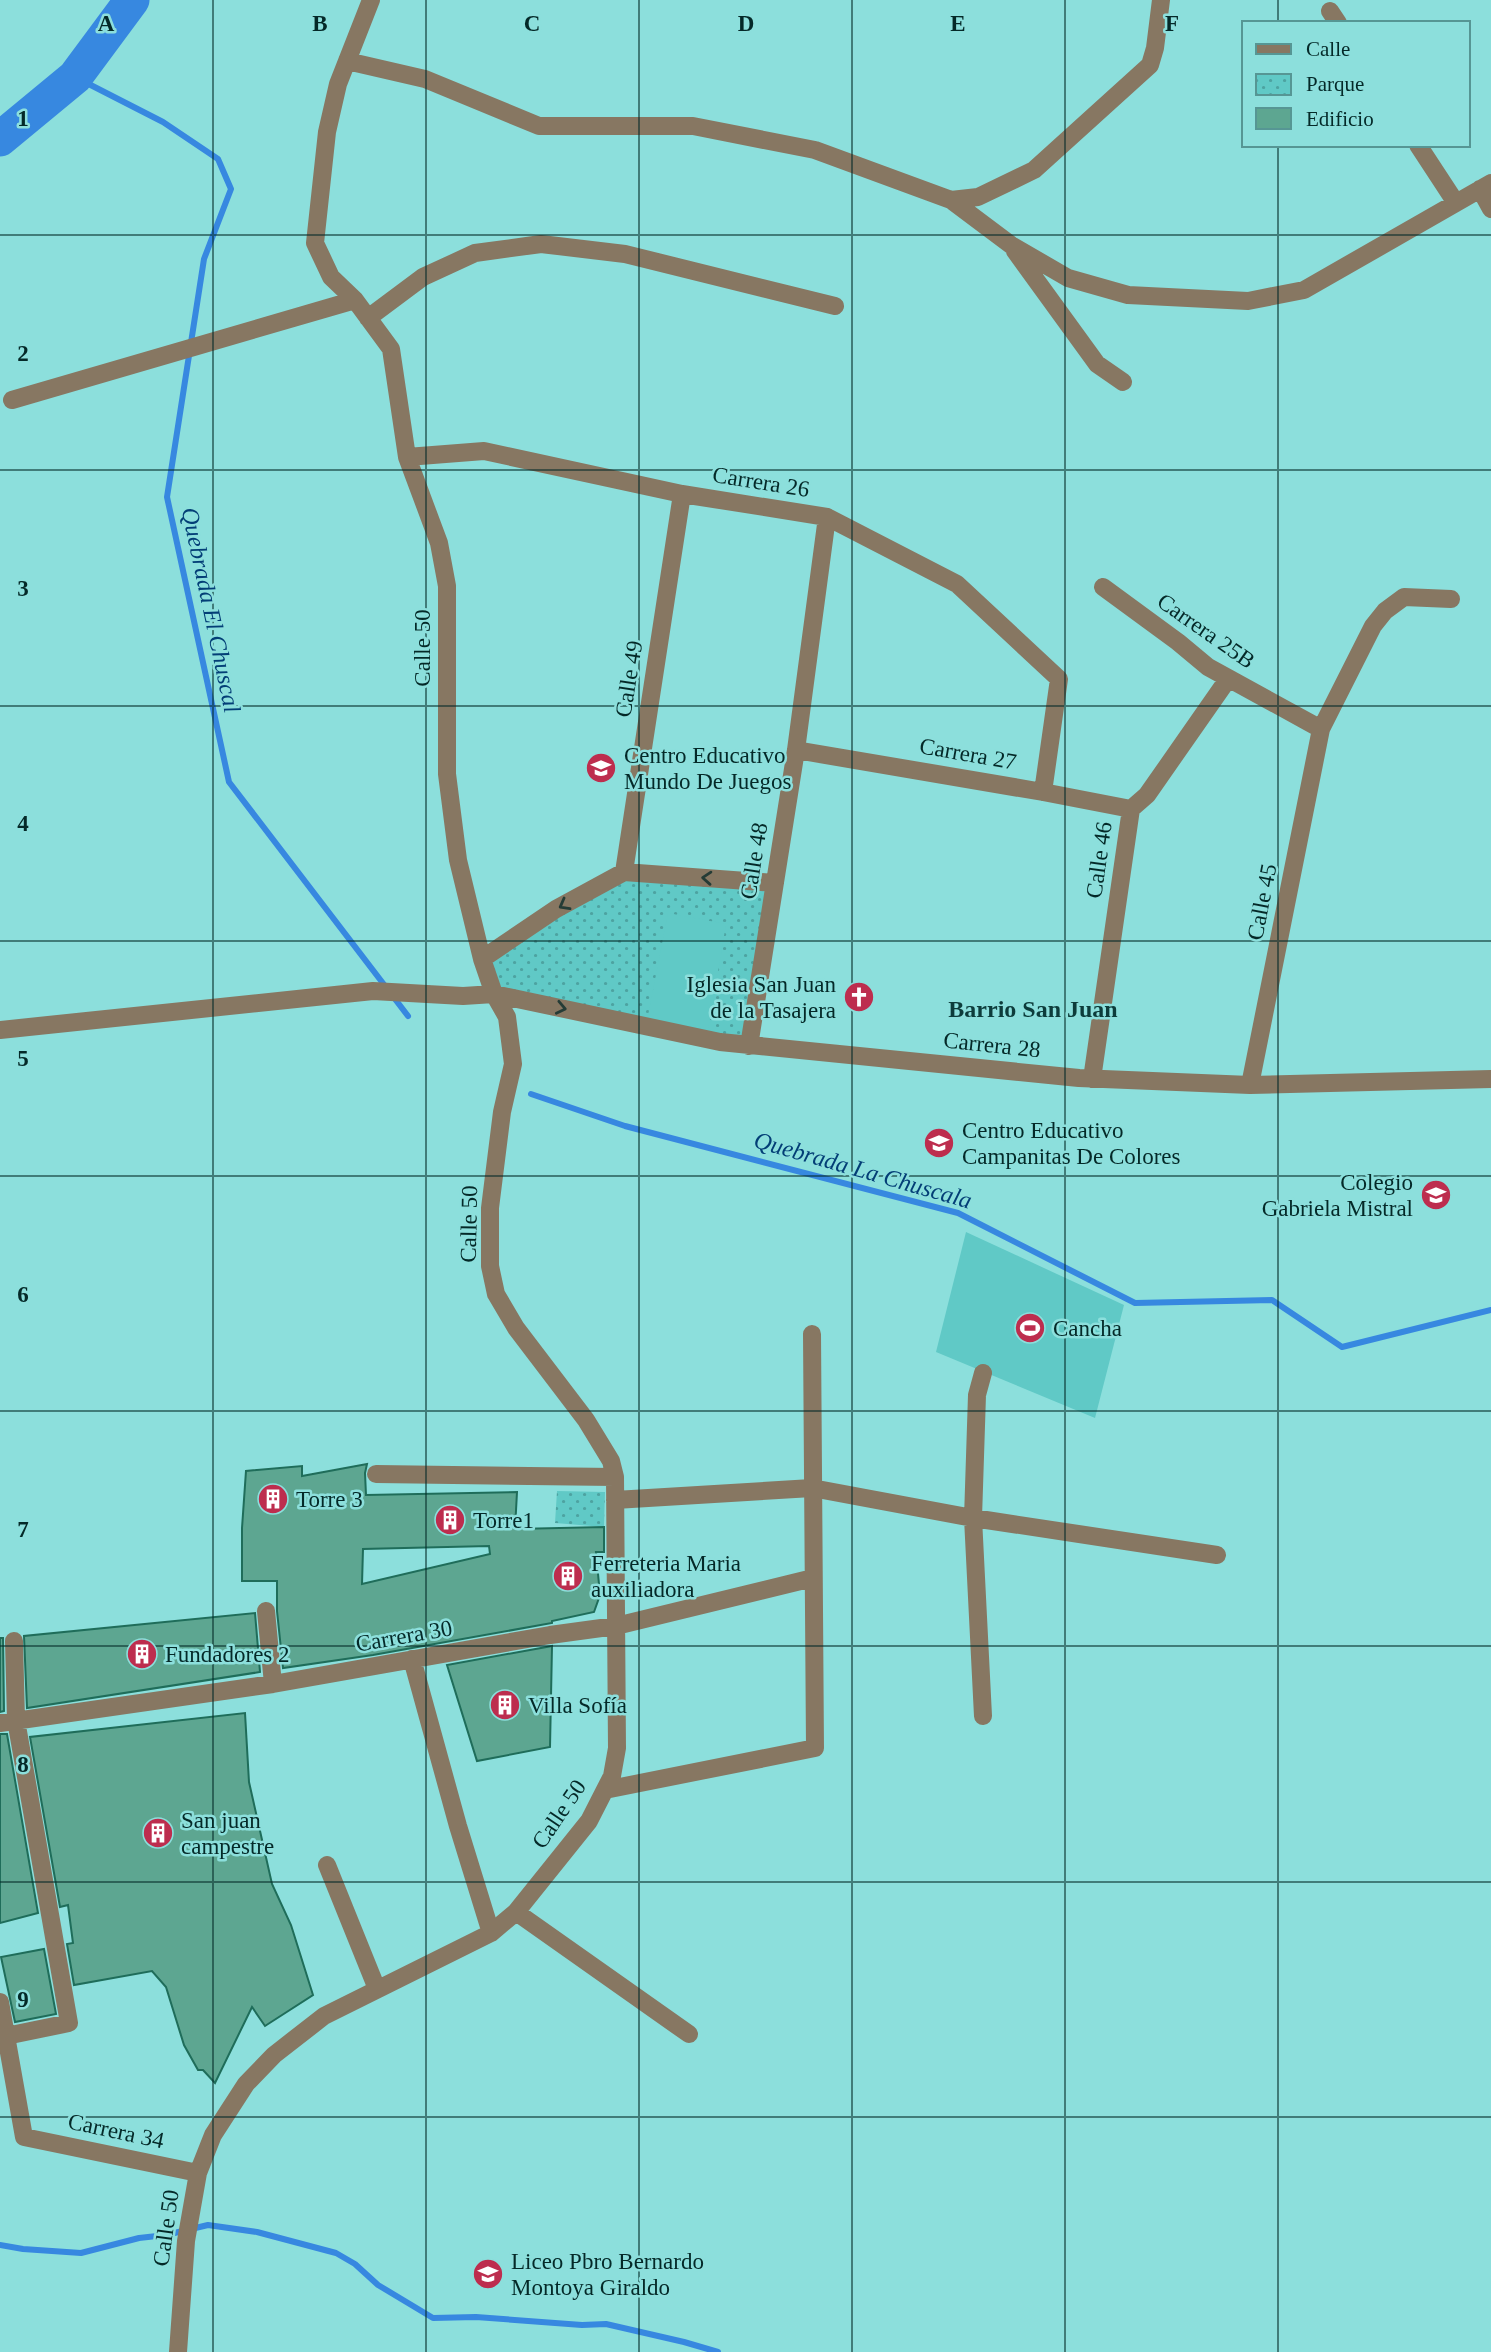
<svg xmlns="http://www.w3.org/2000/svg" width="1491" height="2352" viewBox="0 0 1491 2352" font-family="Georgia,serif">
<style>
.park{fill:url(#park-dots)}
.pitch{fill:#60c9c6}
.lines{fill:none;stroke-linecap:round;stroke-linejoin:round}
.stream{stroke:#3788e0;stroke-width:6}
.river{stroke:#3788e0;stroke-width:35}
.building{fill:#5da691;stroke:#1f6d5a;stroke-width:2;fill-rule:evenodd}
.minor{stroke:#877762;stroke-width:18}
.oneway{stroke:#253c36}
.grid{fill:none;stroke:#042928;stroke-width:2;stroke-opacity:0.55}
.labels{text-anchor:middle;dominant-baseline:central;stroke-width:5;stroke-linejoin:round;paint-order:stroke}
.street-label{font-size:23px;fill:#042928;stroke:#8cdfdc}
.poi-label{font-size:23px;fill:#042928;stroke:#8cdfdc;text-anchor:start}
.water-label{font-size:24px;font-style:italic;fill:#033e76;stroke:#8cdfdc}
.neighbourhood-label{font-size:24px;font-weight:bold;fill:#0d3c3b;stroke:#8cdfdc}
.grid-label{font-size:23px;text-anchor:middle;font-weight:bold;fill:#042928;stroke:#8cdfdc;stroke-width:5;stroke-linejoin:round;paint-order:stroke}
</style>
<defs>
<pattern id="park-dots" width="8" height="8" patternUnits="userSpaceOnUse" patternTransform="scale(1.75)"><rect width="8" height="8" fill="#60c9c6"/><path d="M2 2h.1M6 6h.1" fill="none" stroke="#4da3a1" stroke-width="1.8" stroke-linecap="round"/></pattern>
</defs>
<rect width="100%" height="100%" fill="#8cdfdc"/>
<path class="park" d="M 623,875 L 773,885 L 749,1045 L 502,1005 L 488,972 L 492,953 Z
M 557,1491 L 605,1492 L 604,1527 L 555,1523 Z"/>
<path class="pitch" d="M 668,913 L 726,924 L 708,1031 L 647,1021 Z
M 966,1232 L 1124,1305 L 1095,1418 L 936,1352 Z"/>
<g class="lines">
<path class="stream" d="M 75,77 L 163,122 L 218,159 L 231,189 L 204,259 L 167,497 L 229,782 L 408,1016
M 531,1094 L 625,1126 L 958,1213 L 1135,1303 L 1272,1300 L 1342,1347 L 1491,1310
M 0,2245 L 23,2249 L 81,2253 L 139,2238 L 166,2235 L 208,2225 L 257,2232 L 336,2253 L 355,2264 L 378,2285 L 433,2318 L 476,2317 L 582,2325 L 606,2324 L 684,2342 L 718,2352"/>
<path class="river" d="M 0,139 L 75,77 L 132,0"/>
</g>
<path class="building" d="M 367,1464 L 365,1473 L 366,1495 L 517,1492 L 515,1529 L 604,1527 L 604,1552 L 596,1552 L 600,1595 L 594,1612 L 552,1621 L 552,1623 L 373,1655 L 283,1668 L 277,1611 L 277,1581 L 242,1581 L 242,1528 L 246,1471 L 302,1466 L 302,1476 ZM 489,1546 L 490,1554 L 362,1584 L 363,1549 Z
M 255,1613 L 260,1672 L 27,1708 L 24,1636 Z
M 0,1638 L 3,1638 L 4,1711 L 0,1712 Z
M 552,1646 L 550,1747 L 477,1761 L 447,1665 Z
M 245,1713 L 249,1782 L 272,1884 L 291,1925 L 313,1995 L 265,2026 L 252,2007 L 215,2083 L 203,2070 L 198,2070 L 184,2045 L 166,1987 L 152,1971 L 74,1985 L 67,1944 L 73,1943 L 68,1905 L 60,1907 L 30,1737 Z
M 0,1734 L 7,1734 L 38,1913 L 0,1923 Z
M 44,1949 L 56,2014 L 15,2022 L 1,1957 Z"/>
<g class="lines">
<path class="minor" d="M 1330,11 L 1338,23
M 347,61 L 425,79 L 539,126 L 693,126 L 815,150 L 951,200 L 1011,245 L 1068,278 L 1128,295 L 1248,301 L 1304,290 L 1491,183
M 1418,145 L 1456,203
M 1480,189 L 1491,209
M 951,200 L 978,197 L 1034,170 L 1150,65 L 1155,48 L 1161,0
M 1015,251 L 1097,364 L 1123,382
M 368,318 L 423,277 L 475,253 L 541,244 L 625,254 L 835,306
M 12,400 L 355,300
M 407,457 L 484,451 L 682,494 L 827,517 L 957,584 L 1059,679 L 1043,792
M 1103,587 L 1178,642 L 1208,667 L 1321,729
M 796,750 L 1043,792 L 1131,809
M 624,872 L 682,494
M 482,959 L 556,909 L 624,872 L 775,883
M 0,1030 L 373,991 L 463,996 L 494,994 L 720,1042 L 1079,1078 L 1250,1085 L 1491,1079
M 749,1046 L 796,750 L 827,517
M 1092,1079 L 1131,809 L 1147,795 L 1228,679
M 1250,1085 L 1321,729 L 1373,626 L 1385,611 L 1404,597 L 1451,599
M 376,1474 L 615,1477
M 615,1500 L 812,1488 L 973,1518 L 1217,1555
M 266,1611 L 273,1684
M 412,1659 L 458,1826 L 491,1933
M 983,1716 L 973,1518 L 977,1395 L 983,1373
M 0,1723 L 273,1684 L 550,1635 L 616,1626 L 813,1578
M 605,1790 L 815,1748 L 812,1334
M 327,1865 L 377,1989
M 516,1912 L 689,2034
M 0,2002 L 24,2137 L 198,2173
M 6,2036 L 69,2023 L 16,1720 L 14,1641
M 178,2352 L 186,2241 L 198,2173 L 213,2135 L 246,2084 L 274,2055 L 324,2016 L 491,1933 L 516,1912 L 589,1821 L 612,1776 L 617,1748 L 615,1477 L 611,1461 L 586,1420 L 516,1328 L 496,1294 L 490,1266 L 490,1208 L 502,1112 L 513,1064 L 507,1017 L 494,994 L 482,959 L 458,860 L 447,774 L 447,586 L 439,543 L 407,457 L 391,349 L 355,300 L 331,277 L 315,243 L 327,132 L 338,84 L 371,0"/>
</g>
<defs><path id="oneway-chevron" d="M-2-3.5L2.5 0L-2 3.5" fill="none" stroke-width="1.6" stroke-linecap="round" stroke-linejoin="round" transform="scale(1.75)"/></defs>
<g class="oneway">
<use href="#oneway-chevron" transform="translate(707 878) rotate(-176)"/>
<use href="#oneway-chevron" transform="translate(564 905) rotate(151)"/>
<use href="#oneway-chevron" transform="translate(561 1008) rotate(12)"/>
</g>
<path class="grid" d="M 213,0 L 213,2352M 426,0 L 426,2352M 639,0 L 639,2352M 852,0 L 852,2352M 1065,0 L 1065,2352M 1278,0 L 1278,23M 1278,145 L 1278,2352M 0,235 L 1491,235M 0,470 L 1491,470M 0,706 L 1491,706M 0,941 L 1491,941M 0,1176 L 1491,1176M 0,1411 L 1491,1411M 0,1646 L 1491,1646M 0,1882 L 1491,1882M 0,2117 L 1491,2117"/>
<defs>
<g id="school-disc" transform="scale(1.575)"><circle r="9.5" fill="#bd2d4e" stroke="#8cdfdc"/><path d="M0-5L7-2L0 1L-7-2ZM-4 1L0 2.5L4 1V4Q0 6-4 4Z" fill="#fff"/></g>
<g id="church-disc" transform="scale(1.575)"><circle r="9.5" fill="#bd2d4e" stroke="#8cdfdc"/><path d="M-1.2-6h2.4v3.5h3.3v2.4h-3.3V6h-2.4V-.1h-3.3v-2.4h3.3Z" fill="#fff"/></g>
<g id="stadium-disc" transform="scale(1.575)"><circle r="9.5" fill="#bd2d4e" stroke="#8cdfdc"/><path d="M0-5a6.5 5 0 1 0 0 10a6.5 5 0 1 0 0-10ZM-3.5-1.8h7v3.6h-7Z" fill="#fff"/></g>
<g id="building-disc" transform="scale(1.575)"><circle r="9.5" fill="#bd2d4e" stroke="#8cdfdc"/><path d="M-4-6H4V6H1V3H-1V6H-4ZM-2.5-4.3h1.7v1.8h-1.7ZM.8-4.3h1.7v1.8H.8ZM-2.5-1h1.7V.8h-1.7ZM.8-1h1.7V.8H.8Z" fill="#fff"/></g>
</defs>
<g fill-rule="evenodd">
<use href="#school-disc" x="601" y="768"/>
<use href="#church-disc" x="859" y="997"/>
<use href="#school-disc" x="939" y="1143"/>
<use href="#school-disc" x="1436" y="1195"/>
<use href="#stadium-disc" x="1030" y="1328"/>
<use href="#building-disc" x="273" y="1499"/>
<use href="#building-disc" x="450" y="1520"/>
<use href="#building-disc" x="568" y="1576"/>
<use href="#building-disc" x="142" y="1654"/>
<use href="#building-disc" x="505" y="1705"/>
<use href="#building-disc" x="158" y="1833"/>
<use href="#school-disc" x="488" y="2274"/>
</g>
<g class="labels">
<g class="street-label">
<text transform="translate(761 482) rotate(9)">Carrera 26</text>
<text transform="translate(1206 631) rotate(35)">Carrera 25B</text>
<text transform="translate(422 648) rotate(-90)">Calle 50</text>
<text transform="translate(629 679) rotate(-81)">Calle 49</text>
<text transform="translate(968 754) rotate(10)">Carrera 27</text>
<text transform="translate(1099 860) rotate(-82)">Calle 46</text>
<text transform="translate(754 861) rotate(-81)">Calle 48</text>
<text transform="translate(1262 902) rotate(-79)">Calle 45</text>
<text transform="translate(992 1045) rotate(6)">Carrera 28</text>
<text transform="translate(469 1224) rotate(-89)">Calle 50</text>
<text transform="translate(404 1636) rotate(-10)">Carrera 30</text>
<text transform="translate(559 1814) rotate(-56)">Calle 50</text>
<text transform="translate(116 2131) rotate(12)">Carrera 34</text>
<text transform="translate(166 2228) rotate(-82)">Calle 50</text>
</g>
<g class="poi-label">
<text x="624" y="755">Centro Educativo<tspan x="624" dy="26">Mundo De Juegos</tspan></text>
<text x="836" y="984" text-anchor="end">Iglesia San Juan<tspan x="836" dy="26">de la Tasajera</tspan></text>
<text x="962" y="1130">Centro Educativo<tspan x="962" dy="26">Campanitas De Colores</tspan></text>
<text x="1413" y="1182" text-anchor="end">Colegio<tspan x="1413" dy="26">Gabriela Mistral</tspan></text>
<text x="1053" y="1328">Cancha</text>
<text x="296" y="1499">Torre 3</text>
<text x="473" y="1520">Torre1</text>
<text x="591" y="1563">Ferreteria Maria<tspan x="591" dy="26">auxiliadora</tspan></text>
<text x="165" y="1654">Fundadores 2</text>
<text x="528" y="1705">Villa Sofía</text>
<text x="181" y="1820">San juan<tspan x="181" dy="26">campestre</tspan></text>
<text x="511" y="2261">Liceo Pbro Bernardo<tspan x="511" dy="26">Montoya Giraldo</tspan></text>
</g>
<g class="water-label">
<text transform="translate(211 610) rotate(78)">Quebrada El Chuscal</text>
<text transform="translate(863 1170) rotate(16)">Quebrada La Chuscala</text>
</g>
<g class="neighbourhood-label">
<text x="1033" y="1009">Barrio San Juan</text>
</g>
</g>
<g class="grid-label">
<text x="106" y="31">A</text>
<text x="320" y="31">B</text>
<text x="532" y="31">C</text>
<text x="746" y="31">D</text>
<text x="958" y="31">E</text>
<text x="1172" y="31">F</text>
<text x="23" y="126">1</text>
<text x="23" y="361">2</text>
<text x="23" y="596">3</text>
<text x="23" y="831">4</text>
<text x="23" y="1066">5</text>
<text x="23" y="1302">6</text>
<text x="23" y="1537">7</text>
<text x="23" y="1772">8</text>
<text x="23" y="2007">9</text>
</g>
<rect x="1242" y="21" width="228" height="126" fill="#8cdfdc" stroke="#569694" stroke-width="2"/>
<rect x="1256" y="44" width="35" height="10" fill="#877762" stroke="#569694" stroke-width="2"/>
<text x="1306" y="56" font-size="21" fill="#042928">Calle</text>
<rect x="1256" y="74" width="35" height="21" fill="url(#park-dots)" stroke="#569694" stroke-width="2"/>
<text x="1306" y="91" font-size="21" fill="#042928">Parque</text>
<rect x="1256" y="108" width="35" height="21" fill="#5da691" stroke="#569694" stroke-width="2"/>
<text x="1306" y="126" font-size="21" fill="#042928">Edificio</text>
</svg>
